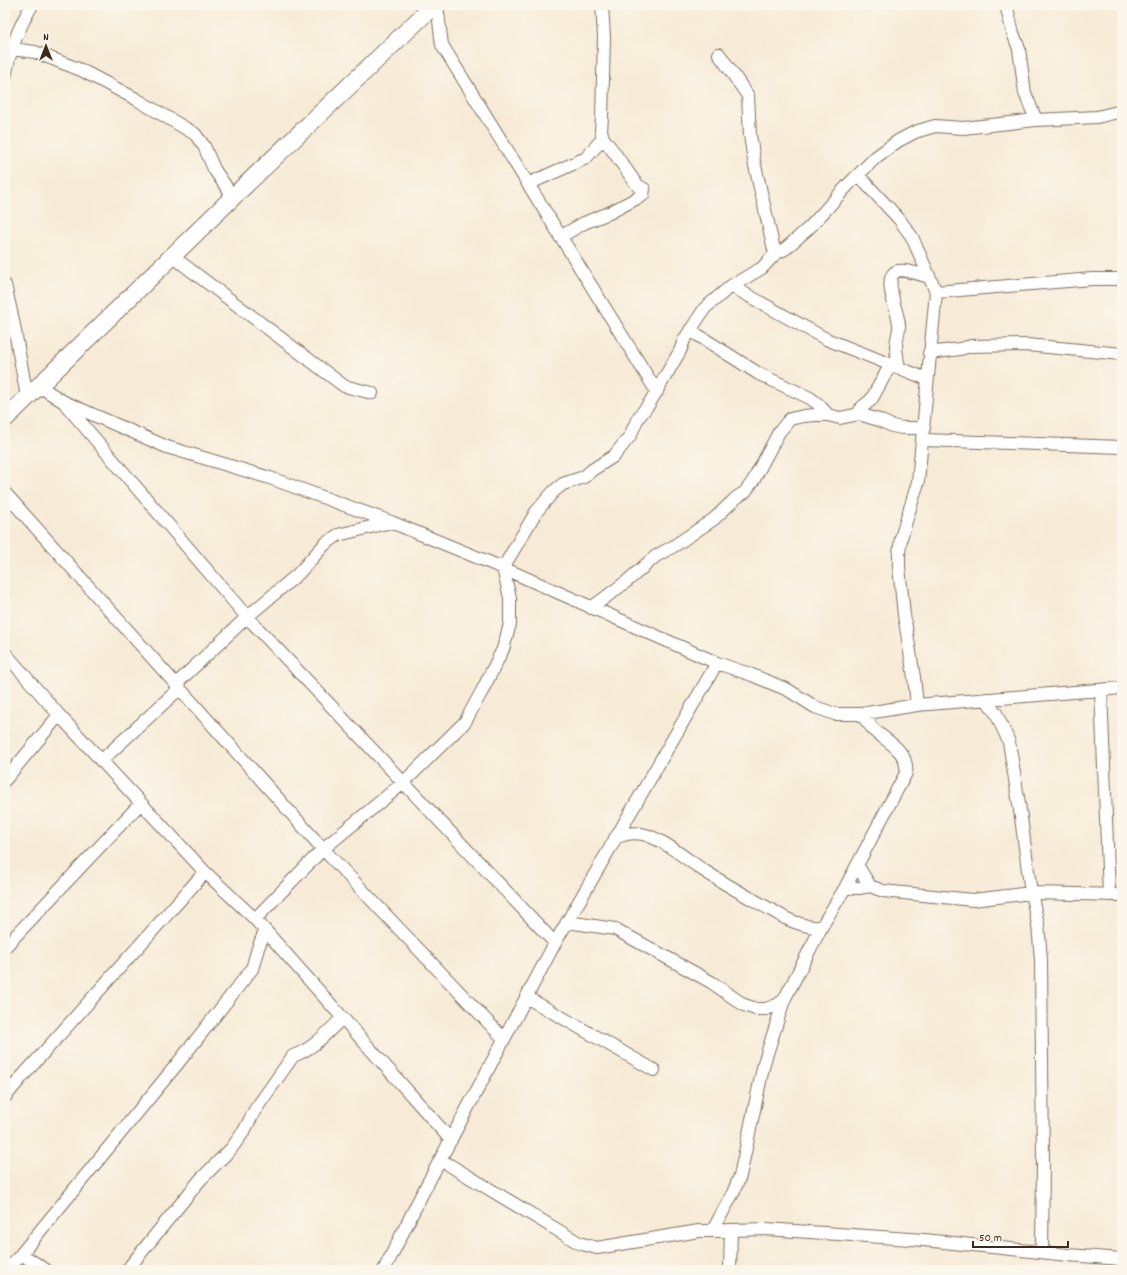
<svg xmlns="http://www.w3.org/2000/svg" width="1127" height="1275" viewBox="0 0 1127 1275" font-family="Dekko,sans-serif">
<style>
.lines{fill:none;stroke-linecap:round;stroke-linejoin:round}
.street-casing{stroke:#7d6e5f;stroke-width:14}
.secondary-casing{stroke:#7d6e5f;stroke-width:19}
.street{stroke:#fff;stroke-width:12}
.secondary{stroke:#fff;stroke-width:17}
</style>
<rect width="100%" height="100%" fill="#fbf7ec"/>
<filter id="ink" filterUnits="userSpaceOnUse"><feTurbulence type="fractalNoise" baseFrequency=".025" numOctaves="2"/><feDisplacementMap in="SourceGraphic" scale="8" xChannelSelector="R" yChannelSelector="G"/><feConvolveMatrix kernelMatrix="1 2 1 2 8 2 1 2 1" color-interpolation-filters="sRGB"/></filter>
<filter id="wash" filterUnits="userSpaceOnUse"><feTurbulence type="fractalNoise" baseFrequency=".012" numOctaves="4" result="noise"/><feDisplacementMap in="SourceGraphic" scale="16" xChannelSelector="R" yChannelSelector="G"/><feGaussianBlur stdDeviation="0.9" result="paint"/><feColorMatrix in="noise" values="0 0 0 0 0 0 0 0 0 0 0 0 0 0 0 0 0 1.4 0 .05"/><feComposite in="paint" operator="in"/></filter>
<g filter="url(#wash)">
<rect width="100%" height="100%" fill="#f7ebd7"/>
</g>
<g filter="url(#ink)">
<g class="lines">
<g class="street-casing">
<path id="street" d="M 437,5 L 442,45 L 657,392
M 1006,5 L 1013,33 L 1019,49 L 1025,93 L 1036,120
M 12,49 L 35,52 L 81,70 L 136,99 L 195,134 L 204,146 L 214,169 L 233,197
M 719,54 L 748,96 L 750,135 L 754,161 L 775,254
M 5,77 C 9,52 19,27 32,5
M 858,175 L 899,219 L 912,237 L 936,292 L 918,482 L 901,538 L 899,554 L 899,567 L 904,615 L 914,677 L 917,705
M 528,184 L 586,158 L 603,138
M 560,237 L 584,223 L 609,213 L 643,195 L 644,189 L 637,185 L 613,151 L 603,138 L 601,130 L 602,118 L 604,37 L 602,5
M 172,256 L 344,386 L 372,393
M 5,285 L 13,320 L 27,397
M 731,286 L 826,339 L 927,379
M 936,292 L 1092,279 L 1122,279
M 690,330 L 759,374 L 810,398 L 818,404 L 828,415
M 929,353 L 960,349 L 971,346 L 1027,345 L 1122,354
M 899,368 C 898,361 896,353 896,346 C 896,339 900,331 899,324 C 898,312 884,283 894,273 C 899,267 922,275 929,277
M 39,386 L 64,402 L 167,447 L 270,478 L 391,522 L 503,568 L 717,663 L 752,675 L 788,690 L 815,707 L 835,714 L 861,714 L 917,705 L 1122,688
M 66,405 L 247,617 L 555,943
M 859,414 L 861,408 L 871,400 L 891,364
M 923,440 L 1122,447
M 5,493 L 323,849 L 504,1039
M 591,608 L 626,582 L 656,556 L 674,546 L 714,519 L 736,498 L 745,492 L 753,481 L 779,432 L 790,419 L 804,416 L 815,415 L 828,415 L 840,418 L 859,414 L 879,420 L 892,426 L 902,428 L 924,428
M 5,653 L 59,715 L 205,872 L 255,919 L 451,1140
M 176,684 L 247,617 L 298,574 L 325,544 L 338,535 L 391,522
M 1101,690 L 1109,895
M 986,699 L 996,713 L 1009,742 L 1020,810 L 1031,893 L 1038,924 L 1041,960 L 1043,1162 L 1042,1252
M 101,761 L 180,688
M 5,780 L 59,715
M 615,838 C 624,834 633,832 642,834 C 662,838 686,859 703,870 C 729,887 758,902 785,918 C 793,922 815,930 822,926 L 845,888 L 906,773 C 909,751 887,742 873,729 C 869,724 865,719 861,714
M 857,865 L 870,886 L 883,891 L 973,900 L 1031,893 L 1122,895
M 845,888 L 859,888 L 870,886
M 255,919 L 323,849 L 403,783 L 465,722 L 482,691 L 503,649 L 510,624 L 510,598 L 503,568 L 536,512 L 554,491 L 563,484 L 584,477 L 592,470 L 614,456 L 630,436 L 638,418 L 649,404 L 680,351 L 684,340 L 705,308 L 731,286 L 762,268 L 775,254 L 785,249 L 810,227 L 848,185 L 876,157 L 898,141 L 915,132 L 935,126 L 963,128 L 1036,120 L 1097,117 L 1122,111
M 567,922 L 615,929 L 711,982 L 744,1005 L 756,1009 L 766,1009 L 777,1005 L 784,1000 L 822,926
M 5,947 L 141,803
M 526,997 L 654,1070
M 5,1097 L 20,1079 L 205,872
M 441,1160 L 579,1243 L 597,1248 L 699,1231 L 766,1229 L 924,1240 L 1068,1255 L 1122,1259
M 713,1230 L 733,1193 L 740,1176 L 764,1063 L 784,1000
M 21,1254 L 46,1270
M 8,1270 L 178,1063 L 252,969 L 258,948 L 265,931
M 127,1270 L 200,1180 L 231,1149 L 244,1131 L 255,1110 L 293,1056 C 313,1049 327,1033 342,1018
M 384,1270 L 421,1196 L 555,943 L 717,663
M 730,1270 L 731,1230"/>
</g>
<g class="secondary-casing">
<path id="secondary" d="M 5,419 L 233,197 L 434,5"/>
</g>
<use href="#street" class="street"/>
<use href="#secondary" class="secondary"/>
</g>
</g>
<rect width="1127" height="1275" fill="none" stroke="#fbf7ec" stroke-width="20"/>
<g transform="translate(46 46)" stroke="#fbf7ec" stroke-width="3" paint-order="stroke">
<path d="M0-3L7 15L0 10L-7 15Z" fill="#3b2a1e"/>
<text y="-6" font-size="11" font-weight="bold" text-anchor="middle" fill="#3b2a1e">N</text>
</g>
<path d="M973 1241v6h95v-6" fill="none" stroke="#3b2a1e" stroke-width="2"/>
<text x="979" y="1241" font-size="12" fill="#3b2a1e" stroke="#fbf7ec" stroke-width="3" paint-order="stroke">50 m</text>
</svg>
